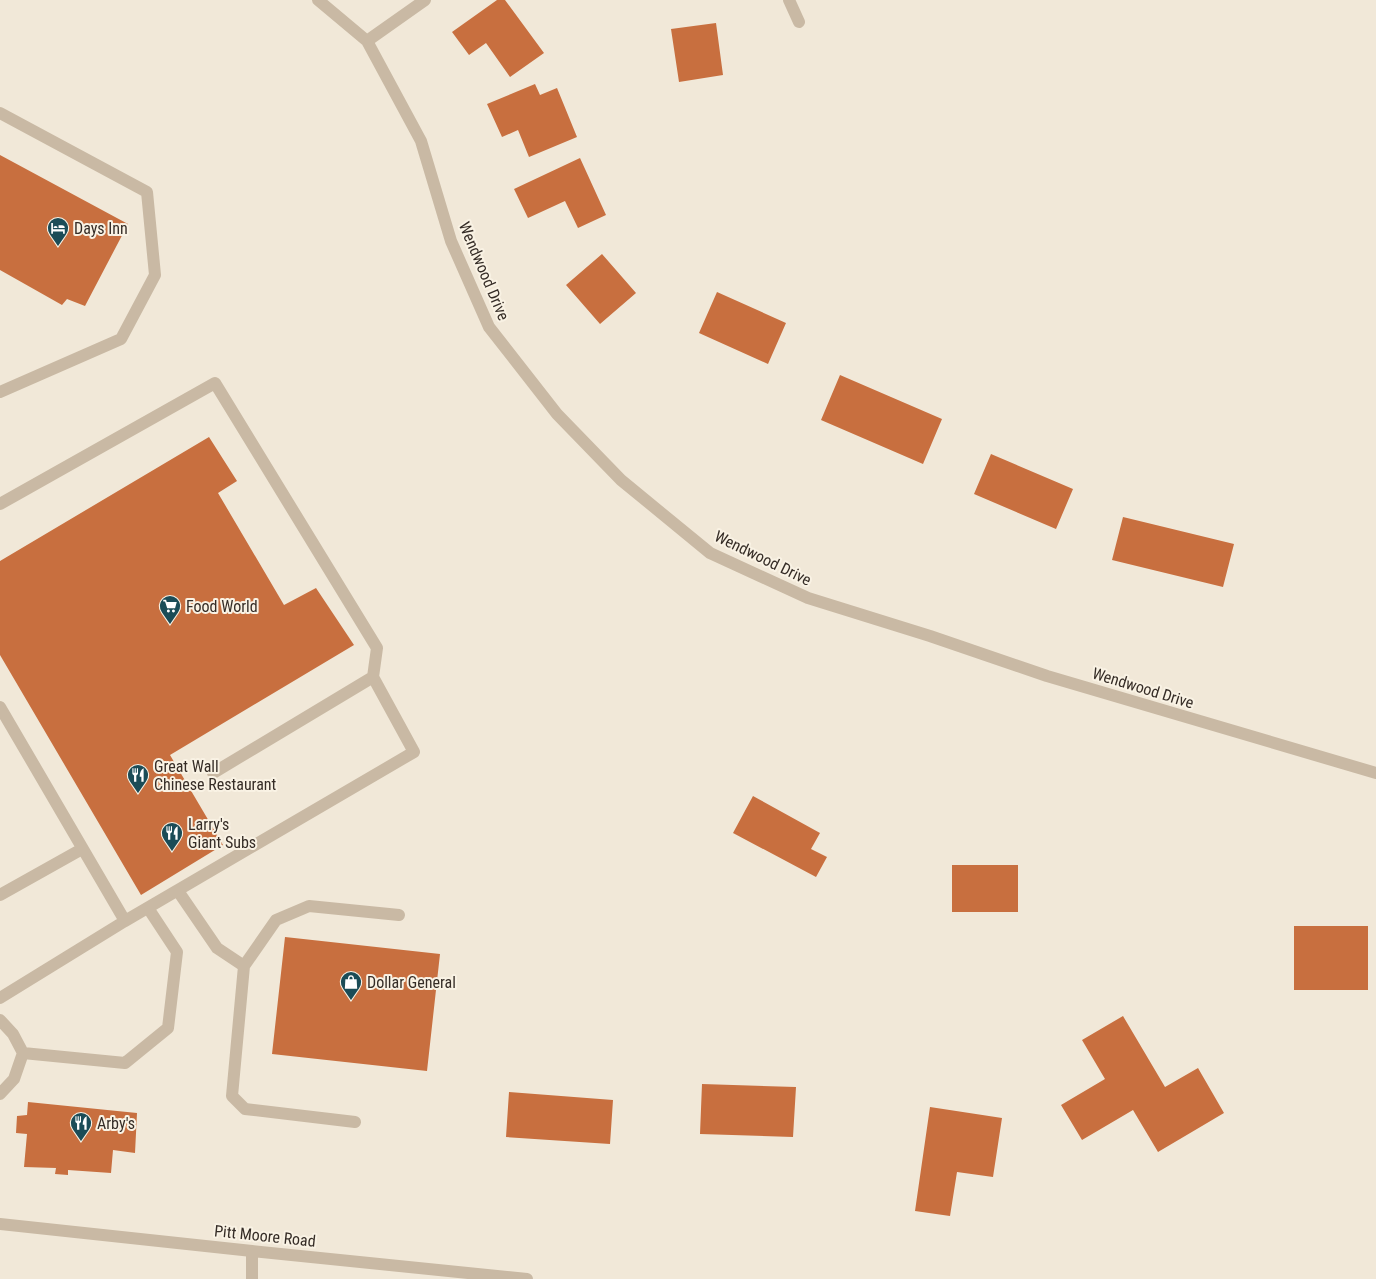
<svg xmlns="http://www.w3.org/2000/svg" width="1376" height="1279" viewBox="0 0 1376 1279" font-family="'Roboto Condensed',sans-serif">
<style>
.building{fill:#c86f3f}
.lines{fill:none;stroke-linecap:round;stroke-linejoin:round}
.lane{stroke:#c9b9a4;stroke-width:12}
.street{stroke:#c9b9a4;stroke-width:12}
.labels{text-anchor:middle;dominant-baseline:central;stroke-width:4;stroke-linejoin:round;paint-order:stroke}
.poi-label{font-size:16px;fill:#352c26;stroke:#f9f2e4;text-anchor:start}
.street-label{font-size:16px;fill:#352c26;stroke:#f9f2e4}
</style>
<rect width="100%" height="100%" fill="#f1e8d8"/>
<path class="building" d="M 497,0 L 505,0 L 544,53 L 510,77 L 486,43 L 469,55 L 452,32 Z
M 716,23 L 723,75 L 679,82 L 671,29 Z
M 535,84 L 540,95 L 557,88 L 577,137 L 529,157 L 518,130 L 502,137 L 487,104 Z
M 0,155 L 128,224 L 85,306 L 67,299 L 62,305 L 0,270 Z
M 580,158 L 606,215 L 578,228 L 565,201 L 528,218 L 514,189 Z
M 602,254 L 636,293 L 600,324 L 566,285 Z
M 717,292 L 786,323 L 768,364 L 699,333 Z
M 840,375 L 942,419 L 923,464 L 821,420 Z
M 209,437 L 237,481 L 218,493 L 284,605 L 316,588 L 354,645 L 170,755 L 223,845 L 141,895 L 0,655 L 0,561 Z
M 991,454 L 1073,489 L 1056,529 L 974,494 Z
M 1123,517 L 1234,544 L 1223,587 L 1112,560 Z
M 753,796 L 820,833 L 811,849 L 827,857 L 816,877 L 733,833 Z
M 952,865 L 1018,865 L 1018,912 L 952,912 Z
M 1294,926 L 1368,926 L 1368,990 L 1294,990 Z
M 285,937 L 440,954 L 427,1071 L 272,1054 Z
M 1123,1016 L 1165,1087 L 1198,1068 L 1224,1113 L 1158,1152 L 1133,1110 L 1082,1140 L 1061,1105 L 1105,1079 L 1082,1040 Z
M 702,1084 L 796,1087 L 793,1137 L 700,1134 Z
M 509,1092 L 613,1100 L 610,1144 L 506,1137 Z
M 28,1102 L 137,1113 L 135,1153 L 113,1150 L 111,1173 L 68,1170 L 68,1175 L 55,1174 L 56,1168 L 24,1167 L 27,1134 L 16,1133 L 17,1116 L 27,1115 Z
M 930,1107 L 1002,1118 L 993,1177 L 957,1172 L 950,1216 L 915,1211 Z"/>
<g class="lines">
<path class="lane" d="M 0,113 L 147,192 L 155,275 L 121,339 L 0,392
M 0,504 L 215,383 L 377,648 L 373,677
M 0,707 L 125,921 L 0,998
M 178,891 L 217,948 L 244,966 L 232,1096 L 245,1109 L 355,1122
M 0,895 L 82,849
M 125,921 L 414,752 L 373,677 L 213,773
M 244,966 L 276,920 L 309,906 L 399,915
M 0,1020 L 13,1034 L 23,1053 L 14,1079 L 0,1094
M 23,1053 L 125,1063 L 168,1028 L 177,952 L 148,908"/>
<path class="street" d="M 318,0 L 367,41 L 421,141 L 451,241 L 489,327 L 557,414 L 621,480 L 710,553 L 808,598 L 930,636 L 1047,676 L 1376,773
M 789,0 L 799,22
M 367,41 L 425,0
M 0,1224 L 252,1251 L 527,1279
M 252,1251 L 252,1279"/>
</g>
<defs>
<g id="hotel-pin" transform="scale(1.125)"><path d="M0 17L-7.5 6A9.5 9.5 0 1 1 7.5 6Z" fill="#1b4c57" stroke="#f9f2e4"/><path d="M-6-4.5h1.5V1H6V5H4.5V3h-9V5H-6ZM-4 0a1.8 1.8 0 1 1 3.6 0ZM.5 0V-2.5h3Q6-2.5 6 0Z" fill="#fff"/></g>
<g id="supermarket-pin" transform="scale(1.125)"><path d="M0 17L-7.5 6A9.5 9.5 0 1 1 7.5 6Z" fill="#1b4c57" stroke="#f9f2e4"/><path d="M-6-5.5h2.5l.6 2H6L4.5 2H-2.5L-4.4-4H-6ZM-1.5 3.2a1.3 1.3 0 1 0 .1 0ZM3 3.2a1.3 1.3 0 1 0 .1 0Z" fill="#fff"/></g>
<g id="restaurant-pin" transform="scale(1.125)"><path d="M0 17L-7.5 6A9.5 9.5 0 1 1 7.5 6Z" fill="#1b4c57" stroke="#f9f2e4"/><path d="M-5-6h1v4h1v-4h1v4h1v-4h1v5L-1.5 .5V6h-2V.5L-5-1ZM5-6V6H3V1.5H1.5Q1.5-4 5-6Z" fill="#fff"/></g>
<g id="shop-pin" transform="scale(1.125)"><path d="M0 17L-7.5 6A9.5 9.5 0 1 1 7.5 6Z" fill="#1b4c57" stroke="#f9f2e4"/><path d="M-5-2.5h2.3a2.7 3.5 0 0 1 5.4 0H5L5.5 6h-11ZM-1.5-2.5h3a1.5 2.3 0 0 0-3 0Z" fill="#fff"/></g>
</defs>
<g fill-rule="evenodd">
<use href="#hotel-pin" x="58" y="228"/>
<use href="#supermarket-pin" x="170" y="606"/>
<use href="#restaurant-pin" x="138" y="775"/>
<use href="#restaurant-pin" x="172" y="833"/>
<use href="#shop-pin" x="351" y="982"/>
<use href="#restaurant-pin" x="81" y="1123"/>
</g>
<g class="labels">
<g class="poi-label">
<text x="74" y="228">Days Inn</text>
<text x="186" y="606">Food World</text>
<text x="154" y="766">Great Wall<tspan x="154" dy="18">Chinese Restaurant</tspan></text>
<text x="188" y="824">Larry's<tspan x="188" dy="18">Giant Subs</tspan></text>
<text x="367" y="982">Dollar General</text>
<text x="97" y="1123">Arby's</text>
</g>
<g class="street-label">
<text transform="translate(484 271) rotate(67)">Wendwood Drive</text>
<text transform="translate(763 558) rotate(26)">Wendwood Drive</text>
<text transform="translate(1143 688) rotate(17)">Wendwood Drive</text>
<text transform="translate(265 1236) rotate(6)">Pitt Moore Road</text>
</g>
</g>
</svg>
